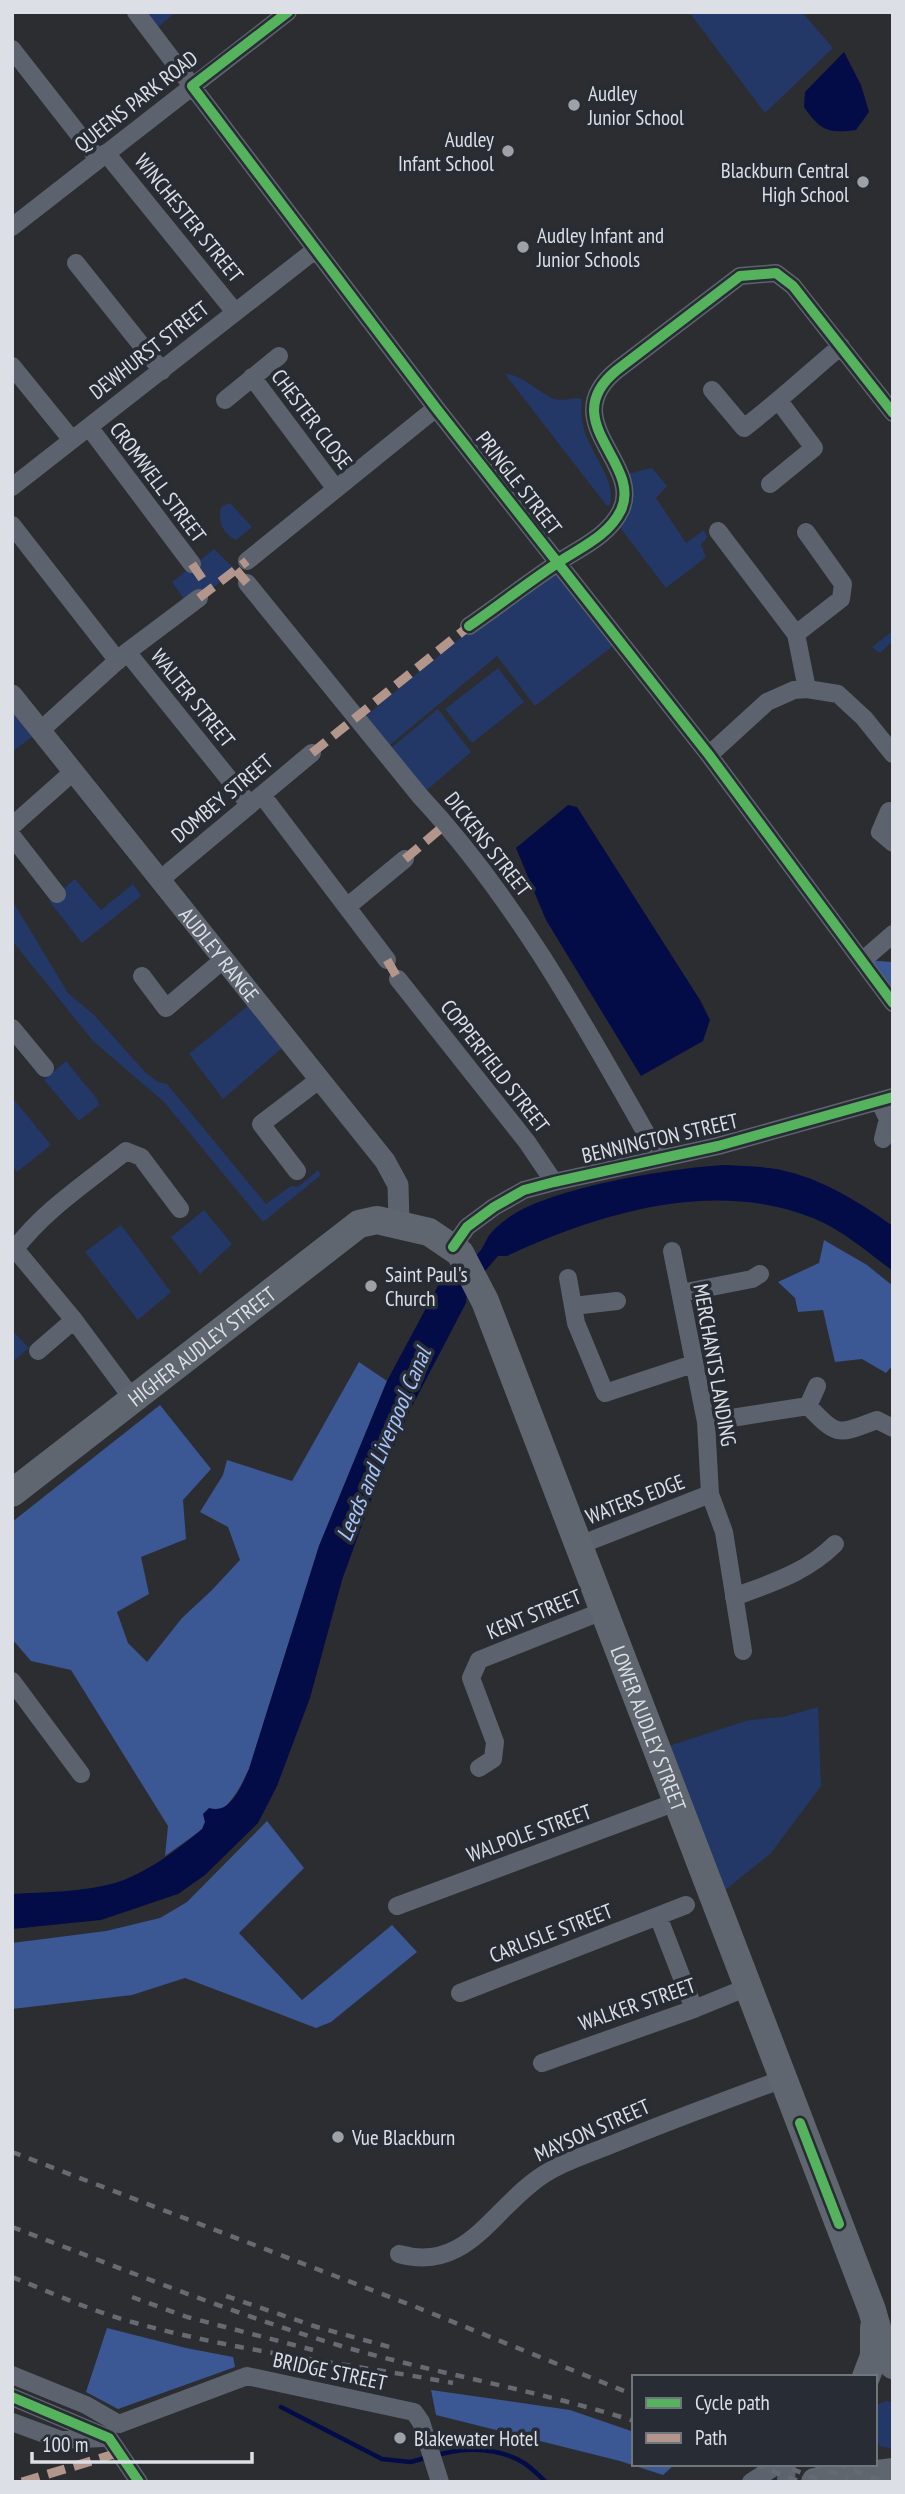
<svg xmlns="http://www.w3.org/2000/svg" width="905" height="2494" viewBox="0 0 905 2494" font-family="'PT Sans Narrow',sans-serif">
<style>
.green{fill:#233867}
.forest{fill:#3b5794}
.water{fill:#040c48}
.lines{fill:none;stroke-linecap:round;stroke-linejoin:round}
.stream{stroke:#040c48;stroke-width:4.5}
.minor{stroke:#5c636f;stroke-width:18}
.tertiary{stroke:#5c636f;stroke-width:21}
.trunk{stroke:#606670;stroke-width:28}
.rail{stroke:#666a72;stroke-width:4.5;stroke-dasharray:9 9;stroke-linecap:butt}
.quiet{stroke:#b2968c;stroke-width:9;stroke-dasharray:18 9;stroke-linecap:butt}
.cycleway-casing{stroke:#282c34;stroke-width:15}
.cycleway{stroke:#56b35d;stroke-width:10}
.poi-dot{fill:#9ea1a6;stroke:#282c34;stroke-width:2.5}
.labels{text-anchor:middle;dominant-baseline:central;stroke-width:7;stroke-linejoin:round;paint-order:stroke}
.poi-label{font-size:21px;fill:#dcdfe5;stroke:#282c34;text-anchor:start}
.street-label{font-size:21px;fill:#dcdfe5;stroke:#282c34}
.water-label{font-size:23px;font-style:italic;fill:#a7c4fe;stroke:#282c34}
</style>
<rect width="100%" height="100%" fill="#2b2d31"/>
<path class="green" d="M 136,12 L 176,12 L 151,33 Z
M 689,12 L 802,12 L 833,48 L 765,113 Z
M 505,374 C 523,374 538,393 555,399 C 565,402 572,396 582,399 C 581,410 581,421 585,432 C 592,455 616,480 610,505 L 607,506 Z
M 652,468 L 667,486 L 656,498 L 686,543 L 704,530 L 707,537 L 701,545 L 706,557 L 666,588 L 615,521 L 620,476 Z
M 230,503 L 252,527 L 236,540 C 222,533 218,522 221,507 Z
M 214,549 L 236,570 L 189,606 L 172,582 Z
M 557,563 L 617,643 L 535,706 L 497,656 L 385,749 L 361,720 L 470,630 Z
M 891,632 L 893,641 L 880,653 L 872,647 Z
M 498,668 L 524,702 L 472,743 L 445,709 Z
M 12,695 L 41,730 L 12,752 Z
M 438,709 L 471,752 L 420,796 L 385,753 Z
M 75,879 L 101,910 L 133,884 L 141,896 L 82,943 L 49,901 Z
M 12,900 L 68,993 L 94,1015 L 145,1072 L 158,1082 L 167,1084 L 266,1204 L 291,1186 L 298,1187 L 318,1170 L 321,1175 L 263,1222 L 164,1102 L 93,1041 L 14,943 L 12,940 Z
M 256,999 L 290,1041 L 223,1099 L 189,1054 Z
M 66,1061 L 97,1099 L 99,1105 L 79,1121 L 44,1080 Z
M 12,1097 L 51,1145 L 17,1172 L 12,1165 Z
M 204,1210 L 232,1244 L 200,1274 L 171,1237 Z
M 121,1225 L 171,1292 L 138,1320 L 85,1252 Z
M 12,1330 L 29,1348 L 12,1362 Z
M 818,1707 L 821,1786 L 771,1853 L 714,1899 L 656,1750 L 749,1720 L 783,1717 Z
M 886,2401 L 893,2402 L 893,2449 L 880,2446 L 875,2440 L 875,2406 Z"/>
<path class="forest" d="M 863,960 L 893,962 L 893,1003 Z
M 824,1240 L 867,1265 L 893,1286 L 893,1365 L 886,1373 L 862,1359 L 835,1362 L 823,1310 L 798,1312 L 795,1298 L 778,1282 L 819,1263 Z
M 359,1362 L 387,1381 L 319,1546 L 249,1769 C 243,1782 237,1794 227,1805 C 219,1814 208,1813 203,1829 L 165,1856 L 168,1826 L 71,1670 L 31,1661 L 12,1639 L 12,1522 L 160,1405 L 211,1469 L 183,1500 L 186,1539 L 141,1557 L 149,1594 L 117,1612 L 128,1643 L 147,1662 L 182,1618 L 212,1590 L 240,1560 L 228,1527 L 200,1512 L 223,1475 L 227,1460 L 292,1481 Z
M 267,1821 L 304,1868 L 239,1933 L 302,2000 L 392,1925 L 417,1952 L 331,2022 L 316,2028 L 185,1978 L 132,1995 L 12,2009 L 12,1943 L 106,1931 L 160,1918 L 187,1902 Z
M 107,2328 L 186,2348 L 233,2357 L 235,2367 L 118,2409 L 86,2392 Z
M 431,2390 L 570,2410 L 634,2432 L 634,2464 L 675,2464 L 663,2475 L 620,2461 L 436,2415 Z"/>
<path class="water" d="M 844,52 L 861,85 L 869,112 L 856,130 C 828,134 820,130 804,107 L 805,92 Z
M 568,805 L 577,807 L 700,1000 L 710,1020 L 703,1041 L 641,1076 L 546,920 L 516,848 Z
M 725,1165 C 740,1166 755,1166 769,1168 C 815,1174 856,1200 893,1226 L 893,1271 C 867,1252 843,1230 813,1218 C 714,1178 598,1213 507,1256 L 498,1256 L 467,1292 L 466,1303 L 409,1412 L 375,1489 L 342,1580 L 310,1698 L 277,1786 L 258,1823 L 205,1875 L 178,1894 L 101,1920 L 12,1929 L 12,1894 C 46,1892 82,1892 115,1883 C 147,1873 177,1850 202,1829 L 205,1822 L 203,1814 L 209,1808 C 231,1815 241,1786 249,1769 L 319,1546 L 387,1381 L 440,1282 L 452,1281 C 461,1271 471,1261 481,1250 C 485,1244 487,1237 492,1232 C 496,1227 503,1222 508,1218 C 551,1187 672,1168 725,1165 Z"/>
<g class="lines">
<path class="stream" d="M 281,2407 L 382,2459 L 411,2462 L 428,2457
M 437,2455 C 466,2447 497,2447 524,2463 C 532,2468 539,2476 546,2482"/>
<path class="minor" d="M 136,12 L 436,408 L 709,755 L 893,1003
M 12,49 L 98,159
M 106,153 L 235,312
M 12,227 L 288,12
M 76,263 L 162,371
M 12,366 L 72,440
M 252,377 L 336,489
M 712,390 L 744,428 C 778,402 808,374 841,346
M 225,400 L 279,356
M 89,427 L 192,564
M 770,484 L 814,448 L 779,401
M 12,487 L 315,250
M 12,525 L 118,661
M 718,531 L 796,634 L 807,689
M 247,561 L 436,408
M 247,583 L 420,796 C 519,902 589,1033 660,1158
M 469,626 C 498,606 526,584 556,564 C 579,548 608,537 621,510 C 643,463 554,421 617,370 L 740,276 L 776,273 L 793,286 L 893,413
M 796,634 L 841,599 L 843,584 L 806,532
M 127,652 L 250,805
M 41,730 L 127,652 L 199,598
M 709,755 L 767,702 L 794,690 L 807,689 L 838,694 L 864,718 L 893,754
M 262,795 L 387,960
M 889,811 L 880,832 L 893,843
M 12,826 L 74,771
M 12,836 L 57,894
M 161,879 L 312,753
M 348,906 L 405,859
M 863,960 L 893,934
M 142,976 L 166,1008 L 224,959
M 398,979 L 527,1142 L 554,1182
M 12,1028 L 45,1068
M 879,1101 L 888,1119 L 883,1139
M 297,1171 L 261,1124 L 320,1079
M 453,1247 L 467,1227 L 494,1207 L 524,1190 L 554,1182 L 718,1146 L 893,1097
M 672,1251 L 706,1422 L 710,1494 L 724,1532 L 743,1651
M 568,1278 L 576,1323 L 605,1393 L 693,1364
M 681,1293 L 752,1279 L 760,1274
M 573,1306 L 617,1301
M 38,1351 L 74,1320
M 132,1398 L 74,1320 L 15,1249 C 44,1210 89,1181 126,1151 L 141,1157 L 180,1209
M 808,1406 L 817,1386
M 706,1422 L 808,1406 C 838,1437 837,1435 877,1420 L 893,1428
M 577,1546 L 710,1494
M 734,1597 C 771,1583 806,1573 835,1544
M 12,1681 L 81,1774
M 479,1768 L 493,1759 L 495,1742 L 471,1678 L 479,1660 L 603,1611
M 397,1906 L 676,1802
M 658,1916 L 694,2009
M 460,1993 L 686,1905
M 542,2063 L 694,2009 L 748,1987
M 399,2254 C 463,2272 489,2216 532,2183 C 555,2164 586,2155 613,2144 C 669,2121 726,2100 783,2079
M 12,2375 L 86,2405 L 119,2424 L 247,2376 L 414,2412 L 421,2422 L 440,2482
M 12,2397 L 109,2438 L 139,2482
M 12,2422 L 61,2440 L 102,2438
M 751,2482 L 779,2464
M 786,2482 L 787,2464"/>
<path class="tertiary" id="s1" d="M 12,695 L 385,1161 L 398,1185 L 399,1224"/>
<g class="trunk">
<path id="s2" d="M 12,1493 L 359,1224 L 377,1220 L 429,1232 L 460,1253 L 485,1301 L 872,2310 L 879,2335 L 893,2365"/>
<path d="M 866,2377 L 874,2356 L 874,2328"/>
<path d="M 815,2482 L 893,2472"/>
</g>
<path class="rail" d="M 12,2152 L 416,2307 L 634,2395
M 12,2227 C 118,2267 223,2310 331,2343 C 431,2373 534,2389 634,2421
M 12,2277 C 45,2290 78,2305 112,2316 C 222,2350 339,2362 453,2383
M 226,2296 L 317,2327 L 393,2348
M 132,2297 L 187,2317 L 313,2350
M 755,2464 L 801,2482
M 812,2464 L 848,2478
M 837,2464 L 884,2482
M 792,2469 L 825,2482"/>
<path class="quiet" d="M 192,564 L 210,590
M 236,570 L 247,583
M 199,598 L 247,561
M 312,753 L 469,626
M 405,859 L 446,824
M 387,960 L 398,979
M 22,2482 L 121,2452"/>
<g class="cycleway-casing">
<path id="cycleway" d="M 288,12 L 192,86 L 436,408 L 709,755 L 893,1003
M 469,626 C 498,606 526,584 556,564 C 579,548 608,537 621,510 C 643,463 554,421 617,370 L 740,276 L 776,273 L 793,286 L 893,413
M 453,1247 L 467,1227 L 494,1207 L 524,1190 L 554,1182 L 718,1146 L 893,1097
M 800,2123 L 839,2224
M 12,2397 L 109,2438 L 139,2482"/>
</g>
<use href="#cycleway" class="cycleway"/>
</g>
<g class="poi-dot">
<circle cx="574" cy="105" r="7"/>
<circle cx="508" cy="151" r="7"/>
<circle cx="863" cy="182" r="7"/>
<circle cx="523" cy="247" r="7"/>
<circle cx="371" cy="1286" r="7"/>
<circle cx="338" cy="2137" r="7"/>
<circle cx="400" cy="2438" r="7"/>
</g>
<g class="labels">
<g class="poi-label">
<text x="588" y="93">Audley<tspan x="588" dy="24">Junior School</tspan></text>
<text x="494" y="139" text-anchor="end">Audley<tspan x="494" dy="24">Infant School</tspan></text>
<text x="849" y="170" text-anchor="end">Blackburn Central<tspan x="849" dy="24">High School</tspan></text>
<text x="537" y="235">Audley Infant and<tspan x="537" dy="24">Junior Schools</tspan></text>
<text x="385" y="1274">Saint Paul's<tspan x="385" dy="24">Church</tspan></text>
<text x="352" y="2137">Vue Blackburn</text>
<text x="414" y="2438">Blakewater Hotel</text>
</g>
<g class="street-label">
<text transform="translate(136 101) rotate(-38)">QUEENS PARK ROAD</text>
<text transform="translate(189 218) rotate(51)">WINCHESTER STREET</text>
<text transform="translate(149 350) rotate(-38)">DEWHURST STREET</text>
<text transform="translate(312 419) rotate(53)">CHESTER CLOSE</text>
<text transform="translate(158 482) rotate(53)">CROMWELL STREET</text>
<text transform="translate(519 483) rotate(52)">PRINGLE STREET</text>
<text transform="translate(193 698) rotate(51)">WALTER STREET</text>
<text transform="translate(222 798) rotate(-40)">DOMBEY STREET</text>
<text transform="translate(488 844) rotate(52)">DICKENS STREET</text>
<text stroke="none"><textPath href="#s1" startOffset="332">AUDLEY RANGE</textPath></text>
<text transform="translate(495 1066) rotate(52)">COPPERFIELD STREET</text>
<text transform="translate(660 1138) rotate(-13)">BENNINGTON STREET</text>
<text stroke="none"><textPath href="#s2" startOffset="240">HIGHER AUDLEY STREET</textPath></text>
<text transform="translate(715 1365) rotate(80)">MERCHANTS LANDING</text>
<text transform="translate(635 1499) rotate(-21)">WATERS EDGE</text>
<text transform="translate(534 1614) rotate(-22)">KENT STREET</text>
<text stroke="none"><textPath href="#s2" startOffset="1060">LOWER AUDLEY STREET</textPath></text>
<text transform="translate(529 1833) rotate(-20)">WALPOLE STREET</text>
<text transform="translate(551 1933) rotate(-21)">CARLISLE STREET</text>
<text transform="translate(637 2004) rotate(-19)">WALKER STREET</text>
<text transform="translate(592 2130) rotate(-24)">MAYSON STREET</text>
<text transform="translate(330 2371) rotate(12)">BRIDGE STREET</text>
</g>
<g class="water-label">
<text transform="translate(383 1444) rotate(-67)">Leeds and Liverpool Canal</text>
</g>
</g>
<rect width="905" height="2494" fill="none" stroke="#dcdfe5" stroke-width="28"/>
<rect x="632" y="2375" width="245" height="91" fill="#282c34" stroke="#70747b" stroke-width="2"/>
<rect x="646" y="2398" width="35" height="10" fill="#56b35d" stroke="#70747b" stroke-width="2"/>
<text x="695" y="2410" font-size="21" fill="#dcdfe5">Cycle path</text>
<rect x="646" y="2433" width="35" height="10" fill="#b2968c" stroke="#70747b" stroke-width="2"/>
<text x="695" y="2445" font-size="21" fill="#dcdfe5">Path</text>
<path d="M32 2452v10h220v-10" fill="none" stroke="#dcdfe5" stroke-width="3.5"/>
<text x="42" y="2452" font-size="21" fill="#dcdfe5" stroke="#282c34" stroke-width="5" paint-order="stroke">100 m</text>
</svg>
